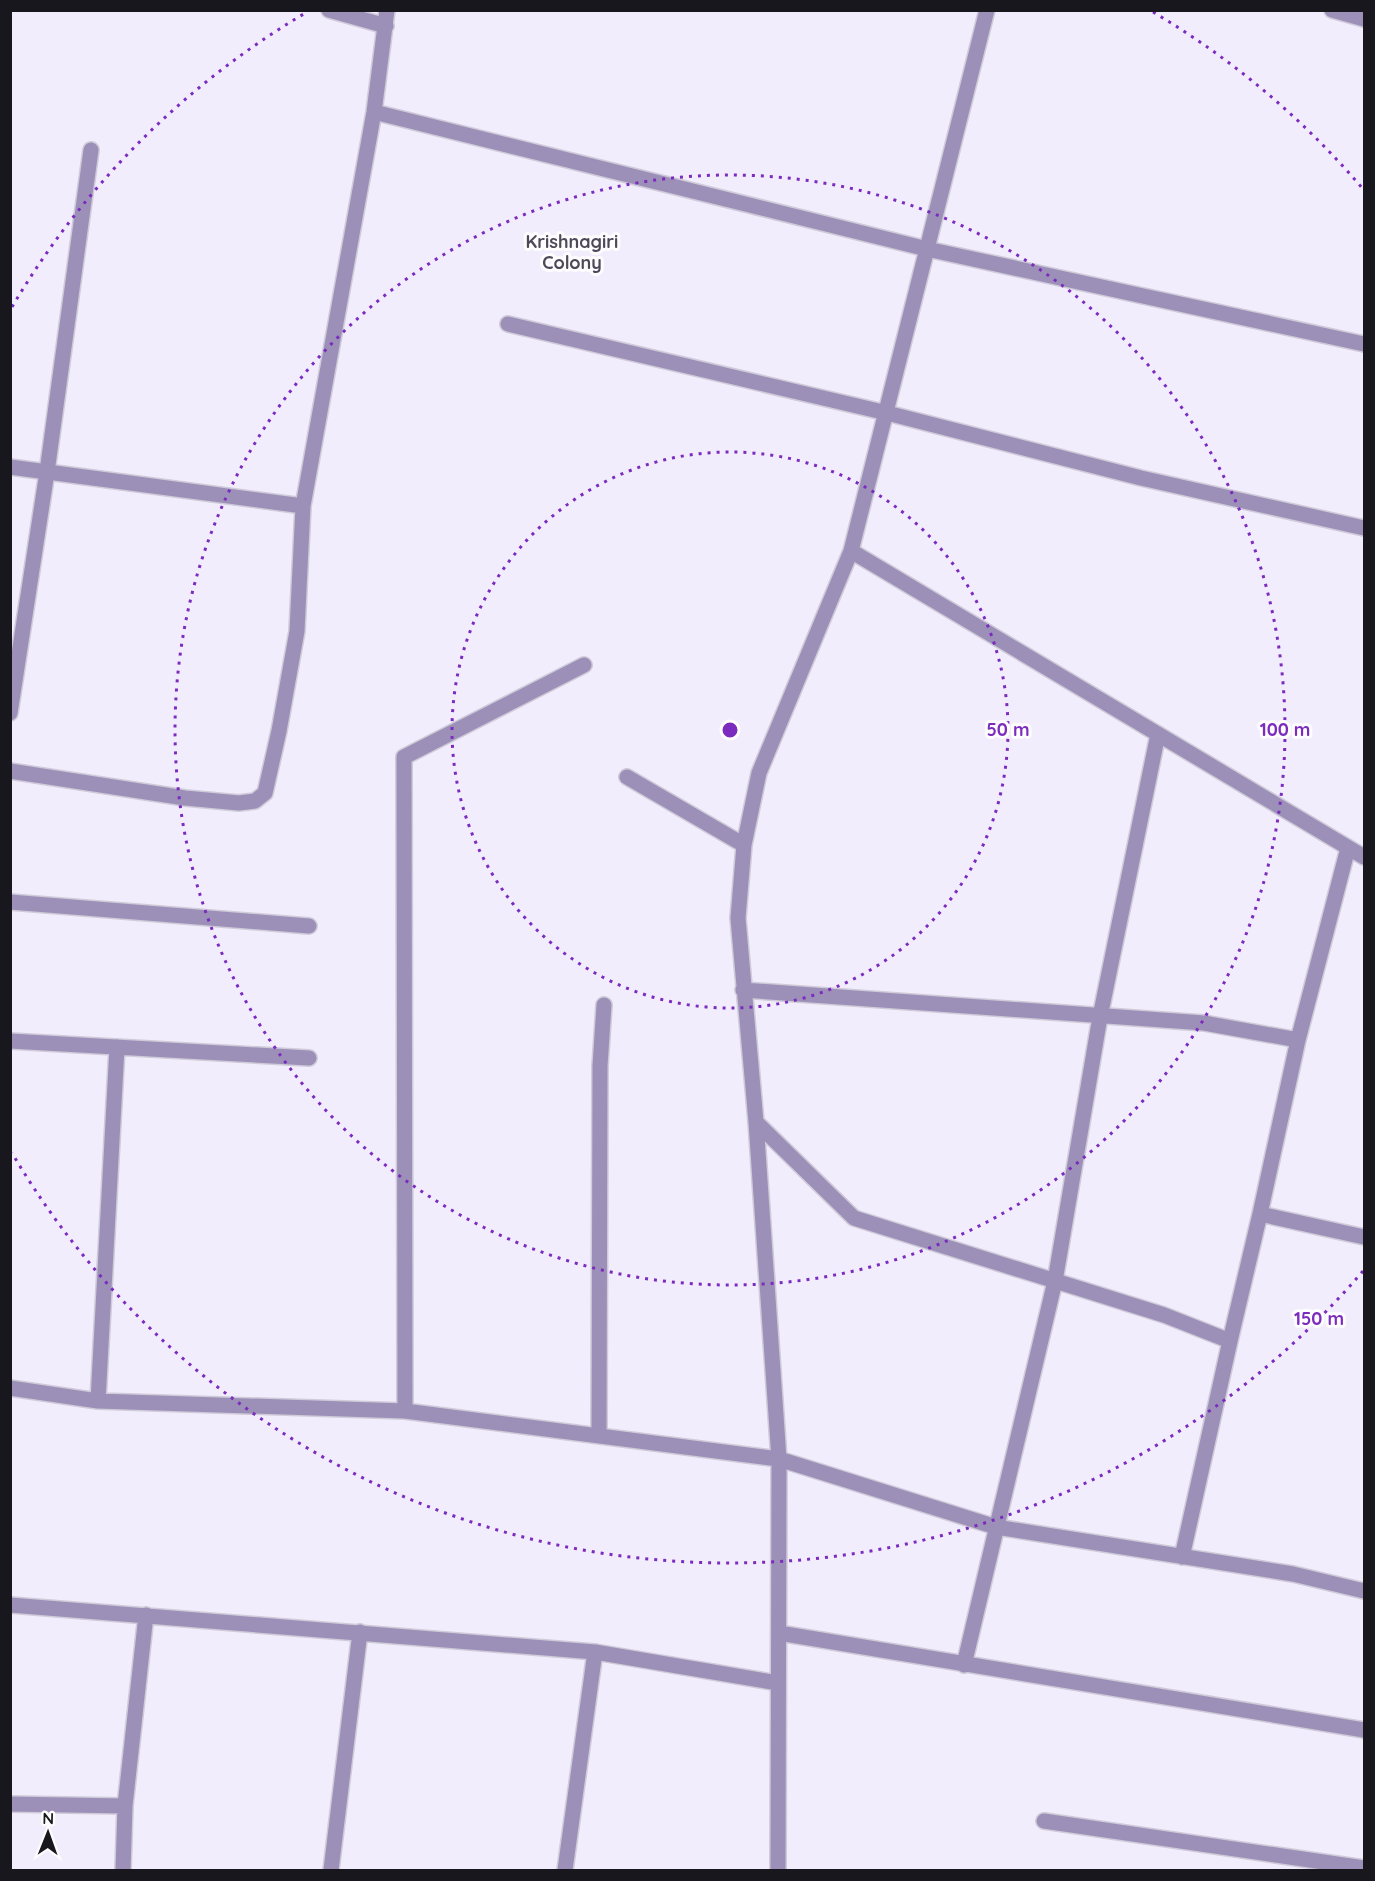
<svg xmlns="http://www.w3.org/2000/svg" width="1375" height="1881" viewBox="0 0 1375 1881" font-family="Quicksand,sans-serif">
<style>
.lines{fill:none;stroke-linecap:round;stroke-linejoin:round}
.minor-casing{stroke:#cfcbd9;stroke-width:18}
.tertiary-casing{stroke:#cfcbd9;stroke-width:18}
.minor{stroke:#9d90b8;stroke-width:15}
.tertiary{stroke:#9d90b8;stroke-width:15}
.ring{fill:none;stroke:#7b2cbf;stroke-width:3;stroke-dasharray:3 6}
.labels{text-anchor:middle;dominant-baseline:central;stroke-width:6;stroke-linejoin:round;paint-order:stroke}
.neighbourhood-label{font-size:18px;font-weight:bold;fill:#4e4959;stroke:#fdfdfd}
.centre{fill:#7b2cbf;stroke:#fdfdfd;stroke-width:3}
.ring-label{font-size:18px;text-anchor:middle;font-weight:bold;fill:#7b2cbf;stroke:#fdfdfd;stroke-width:6;stroke-linejoin:round;paint-order:stroke}
</style>
<rect width="100%" height="100%" fill="#f2edfd"/>
<g class="lines">
<g class="minor-casing">
<path id="minor" d="M 329,10 L 386,26
M 374,112 L 927,249 L 1364,344
M 508,324 L 887,413 L 1141,478 L 1364,528
M 10,467 L 303,506 L 374,112 L 387,10
M 851,551 L 1364,857
M 10,713 L 47,472 L 91,150
M 10,771 L 185,798 L 239,803 L 255,801 L 265,793 L 279,731 L 297,631 L 303,506
M 627,777 L 744,845
M 10,902 L 309,926
M 743,990 L 1204,1023 L 1298,1040 L 1260,1214
M 1298,1040 L 1348,848
M 10,1041 L 309,1058
M 756,1122 L 854,1218 L 1164,1315 L 1230,1341 L 1260,1214 L 1364,1237
M 10,1388 L 98,1401 L 405,1411 L 779,1459 L 996,1527 L 1293,1574 L 1364,1591
M 98,1401 L 117,1047
M 405,1411 L 404,757 L 584,665
M 599,1436 L 600,1066 L 604,1005
M 1182,1557 L 1230,1341
M 10,1605 L 595,1652 L 778,1683
M 779,1633 L 1364,1730
M 964,1665 L 1055,1281 L 1100,1017 L 1158,734
M 10,1804 L 125,1806
M 1044,1821 L 1364,1868
M 123,1870 L 125,1806 L 146,1615
M 331,1870 L 360,1632
M 565,1870 L 595,1652
M 778,1870 L 779,1459 L 756,1122 L 738,918 L 744,845 L 759,773 L 851,551 L 987,10"/>
</g>
<g class="tertiary-casing">
<path id="tertiary" d="M 1332,10 L 1364,19"/>
</g>
<use href="#minor" class="minor"/>
<use href="#tertiary" class="tertiary"/>
</g>
<g class="ring">
<circle cx="730" cy="730" r="278"/>
<circle cx="730" cy="730" r="555"/>
<path d="M1363 1271A833 833 0 0 1 12 1153M12 307A833 833 0 0 1 307 12M1153 12A833 833 0 0 1 1363 189"/>
</g>
<g class="labels">
<g class="neighbourhood-label">
<text x="572" y="241">Krishnagiri<tspan x="572" dy="21">Colony</tspan></text>
</g>
</g>
<circle cx="730" cy="730" r="9" class="centre"/>
<g class="ring-label">
<text x="1008" y="736">50 m</text>
<text x="1285" y="736">100 m</text>
<text x="1319" y="1325">150 m</text>
</g>
<rect width="1375" height="1881" fill="none" stroke="#19171e" stroke-width="24"/>
<g transform="translate(48 1833) rotate(1)" stroke="#fdfdfd" stroke-width="4.5" paint-order="stroke">
<path d="M0-4.5L10 22L0 15L-10 22Z" fill="#19171e"/>
<text y="-9" font-size="16" font-weight="bold" text-anchor="middle" fill="#19171e">N</text>
</g>
</svg>
